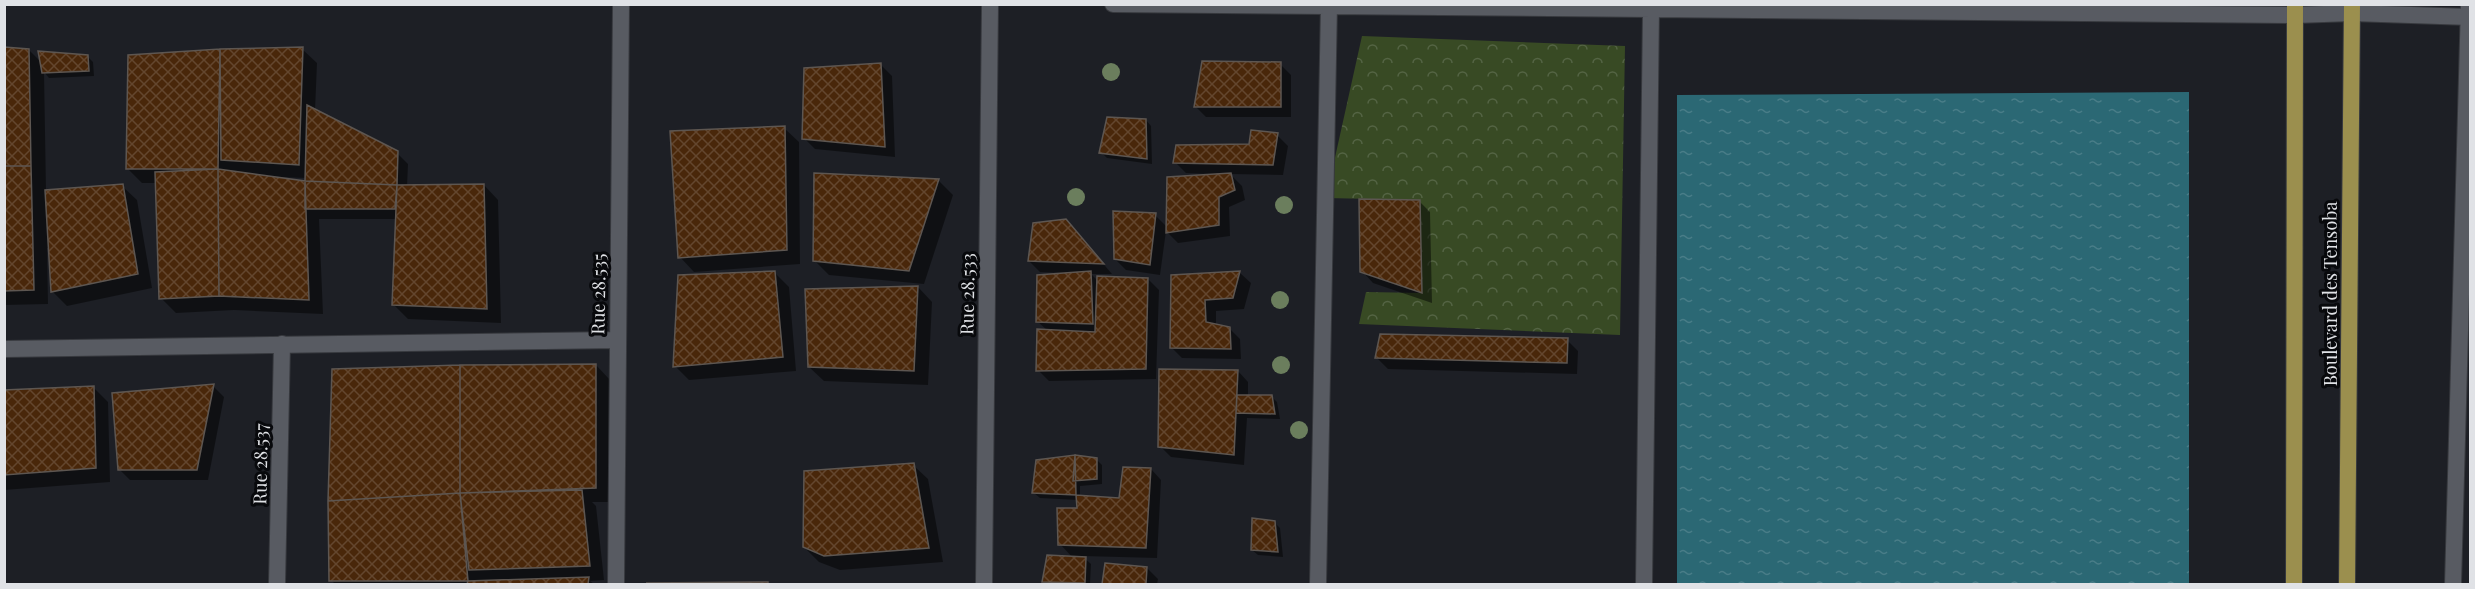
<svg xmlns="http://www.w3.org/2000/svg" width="2475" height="589" viewBox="0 0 2475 589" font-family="'Playfair Display',serif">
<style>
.park{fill:url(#park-crowns)}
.water{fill:url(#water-ripples)}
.shadow{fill:#0007;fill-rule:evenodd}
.building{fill:url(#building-cross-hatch);stroke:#5d5651;stroke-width:1.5}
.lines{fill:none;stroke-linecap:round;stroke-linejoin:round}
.minor-casing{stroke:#37393e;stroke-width:18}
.primary-casing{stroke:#37393e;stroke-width:18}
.minor{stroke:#585b62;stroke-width:16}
.primary{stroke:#9b8f4e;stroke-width:16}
.tree{fill:#6b7e5d}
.labels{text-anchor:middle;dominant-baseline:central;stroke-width:6;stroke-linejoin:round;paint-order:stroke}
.street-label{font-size:18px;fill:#e0e2e6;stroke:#08090c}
</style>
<defs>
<pattern id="park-crowns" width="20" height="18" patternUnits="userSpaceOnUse" patternTransform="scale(1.5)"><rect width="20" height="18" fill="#384a24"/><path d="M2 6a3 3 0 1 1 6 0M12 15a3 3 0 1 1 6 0" fill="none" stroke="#546444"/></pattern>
<pattern id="water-ripples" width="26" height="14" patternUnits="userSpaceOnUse" patternTransform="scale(1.5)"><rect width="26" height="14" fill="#2b6874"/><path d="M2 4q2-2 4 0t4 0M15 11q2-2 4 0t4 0" fill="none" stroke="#497d88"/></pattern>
<pattern id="building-cross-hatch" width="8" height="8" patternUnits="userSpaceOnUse" patternTransform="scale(1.5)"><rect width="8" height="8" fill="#49270a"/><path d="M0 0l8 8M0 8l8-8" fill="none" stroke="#63462e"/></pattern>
</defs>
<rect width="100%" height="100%" fill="#1d1f25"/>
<path class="park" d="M 1362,36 L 1625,46 L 1620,335 L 1359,324 L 1366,292 L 1422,293 L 1420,200 L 1326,198 Z"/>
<path class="water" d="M 2189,92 L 2189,584 L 1677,584 L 1677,95 Z"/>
<path class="shadow" d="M 4,49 L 29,50 L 42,63 L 87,56 L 93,62 L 94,76 L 49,78 L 44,72 L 46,191 L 122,186 L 137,200 L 152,288 L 67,306 L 52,291 L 50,248 L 47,248 L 48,304 L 4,305 Z
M 302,49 L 317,63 L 315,111 L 397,153 L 408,164 L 407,187 L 484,185 L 498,200 L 501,323 L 408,319 L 394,305 L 398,219 L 319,219 L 323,314 L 234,310 L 176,313 L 161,298 L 157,183 L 142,183 L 128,169 L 129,57 L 220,50 ZM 279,177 L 307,178 L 307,186 L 279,179 Z
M 1280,64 L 1291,75 L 1291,117 L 1206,117 L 1195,106 Z
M 881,65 L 892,76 L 895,157 L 815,149 L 804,138 Z
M 1146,120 L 1151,126 L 1152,164 L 1107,158 L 1101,152 Z
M 784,128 L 799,142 L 800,264 L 694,272 L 680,257 Z
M 1277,135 L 1288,146 L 1283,175 L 1230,174 L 1242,186 L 1245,200 L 1229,207 L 1230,236 L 1178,243 L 1166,231 L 1160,275 L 1126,270 L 1115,259 L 1155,215 L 1167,227 L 1210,176 L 1210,174 L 1186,173 L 1175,162 L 1250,145 Z
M 816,174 L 939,181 L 953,195 L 924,284 L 829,275 L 815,261 Z
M 1419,201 L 1430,212 L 1432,303 L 1373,283 L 1362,271 Z
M 1076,232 L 1112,274 L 1091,274 L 1098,281 L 1148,279 L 1159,290 L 1156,379 L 1049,381 L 1038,370 L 1048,331 L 1037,321 L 1064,273 L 1040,272 L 1029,261 Z
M 774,272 L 789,287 L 796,371 L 689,380 L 675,366 Z
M 1240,273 L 1251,283 L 1244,309 L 1216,311 L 1216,326 L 1229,328 L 1240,339 L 1241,359 L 1182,358 L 1171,347 L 1172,277 Z
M 918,287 L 932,302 L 928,385 L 824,381 L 809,367 Z
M 1567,340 L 1578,351 L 1577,374 L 1388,369 L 1377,358 Z
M 596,365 L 610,380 L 610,502 L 592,502 L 596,506 L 604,580 L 590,581 L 594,584 L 335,584 L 331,580 Z
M 1238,371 L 1248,382 L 1248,396 L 1271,396 L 1277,402 L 1280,419 L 1247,418 L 1244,465 L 1171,457 L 1160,446 Z
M 213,386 L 224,397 L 208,480 L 130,480 L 119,469 Z
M 94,388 L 108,402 L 110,482 L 4,490 L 4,391 Z
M 1096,459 L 1102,465 L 1102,484 L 1080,486 L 1080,497 L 1120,500 L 1151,469 L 1161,480 L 1157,558 L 1082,556 L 1091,564 L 1090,584 L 1047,584 L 1044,581 L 1073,558 L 1060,544 L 1079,510 L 1078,500 L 1040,498 L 1034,493 Z
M 913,465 L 928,479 L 943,562 L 840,570 L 819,562 L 804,547 Z
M 1274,522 L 1280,528 L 1283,557 L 1258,555 L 1252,550 Z
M 1106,565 L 1147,568 L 1158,579 L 1157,584 L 1103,584 Z"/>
<path class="building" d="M 4,47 L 29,49 L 31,166 L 4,166 Z
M 303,47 L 299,165 L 221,160 L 220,49 Z
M 220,49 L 218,169 L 126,169 L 128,55 Z
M 38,51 L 88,55 L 89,71 L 42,73 Z
M 1202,61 L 1281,62 L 1281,107 L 1194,107 Z
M 881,63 L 885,147 L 802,139 L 804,68 Z
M 307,105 L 398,151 L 397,185 L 305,181 Z
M 1107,117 L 1146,119 L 1147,159 L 1099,153 Z
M 785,126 L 787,250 L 678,258 L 670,131 Z
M 1251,130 L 1278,133 L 1273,165 L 1173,163 L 1176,145 L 1249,144 Z
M 4,166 L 31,166 L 34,290 L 4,291 Z
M 218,169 L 219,296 L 159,299 L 155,172 Z
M 218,169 L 305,181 L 309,300 L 219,296 Z
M 814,173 L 939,179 L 909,271 L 813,261 Z
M 1231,173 L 1235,190 L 1219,197 L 1219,225 L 1166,233 L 1167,177 Z
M 305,181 L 397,185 L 395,209 L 305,209 Z
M 123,184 L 138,274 L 51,292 L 45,190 Z
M 484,184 L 487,309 L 392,305 L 397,185 Z
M 1359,199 L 1420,200 L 1422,293 L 1360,272 Z
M 1113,211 L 1156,213 L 1150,265 L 1114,259 Z
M 1066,219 L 1104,264 L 1028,261 L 1033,223 Z
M 775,271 L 783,357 L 673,367 L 678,275 Z
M 1091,271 L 1093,324 L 1036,322 L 1037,275 Z
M 1240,271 L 1233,298 L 1205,300 L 1206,322 L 1230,327 L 1231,349 L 1170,348 L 1171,275 Z
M 1097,276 L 1148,278 L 1146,369 L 1036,371 L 1037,329 L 1095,332 Z
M 918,286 L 914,371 L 808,367 L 805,289 Z
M 1380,334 L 1568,338 L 1567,363 L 1375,358 Z
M 596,364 L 596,488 L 460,493 L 460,365 Z
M 460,365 L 460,493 L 328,501 L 332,369 Z
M 1159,369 L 1238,370 L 1234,455 L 1158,447 Z
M 214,384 L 197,470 L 118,470 L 112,393 Z
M 94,386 L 96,468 L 4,475 L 4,390 Z
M 1237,395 L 1272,395 L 1275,414 L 1236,413 Z
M 1075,455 L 1097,458 L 1097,479 L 1073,481 Z
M 1075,455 L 1076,495 L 1032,493 L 1036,460 Z
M 914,463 L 929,548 L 824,556 L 803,547 L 804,471 Z
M 1123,467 L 1151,468 L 1146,548 L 1058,545 L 1057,508 L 1077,508 L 1076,495 L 1119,498 Z
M 582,490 L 590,566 L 469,570 L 460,493 Z
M 460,493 L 468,581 L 329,581 L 328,501 Z
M 1252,518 L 1275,521 L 1278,552 L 1251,550 Z
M 1047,555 L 1086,557 L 1085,583 L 1042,582 Z
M 1105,563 L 1147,567 L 1146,584 L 1102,584 Z
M 589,577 L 588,584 L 467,584 L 468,581 Z
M 768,582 L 768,584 L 646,583 Z"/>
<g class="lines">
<g class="minor-casing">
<path id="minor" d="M 1113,4 L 2295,15 L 2352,13 L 2470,17
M 4,349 L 617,340
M 277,584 L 282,344
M 616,584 L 621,4
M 984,584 L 990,4
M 1318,584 L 1329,4
M 1644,584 L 1651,9
M 2453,584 L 2469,4"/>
</g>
<g class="primary-casing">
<path id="primary" d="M 2294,584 L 2295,4
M 2347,584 L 2352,4"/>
</g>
<use href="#minor" class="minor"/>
<use href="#primary" class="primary"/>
</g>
<g class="tree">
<circle cx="1111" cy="72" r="9"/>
<circle cx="1076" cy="197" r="9"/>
<circle cx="1284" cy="205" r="9"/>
<circle cx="1280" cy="300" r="9"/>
<circle cx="1281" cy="365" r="9"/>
<circle cx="1299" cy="430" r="9"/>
</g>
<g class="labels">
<g class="street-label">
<text transform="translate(598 294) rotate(-89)">Rue 28.535</text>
<text transform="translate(967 294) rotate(-89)">Rue 28.533</text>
<text transform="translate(2330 294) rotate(-90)">Boulevard des Tensoba</text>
<text transform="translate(260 464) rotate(-89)">Rue 28.537</text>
</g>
</g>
<rect width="2475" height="589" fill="none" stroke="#e0e2e6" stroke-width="12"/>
</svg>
